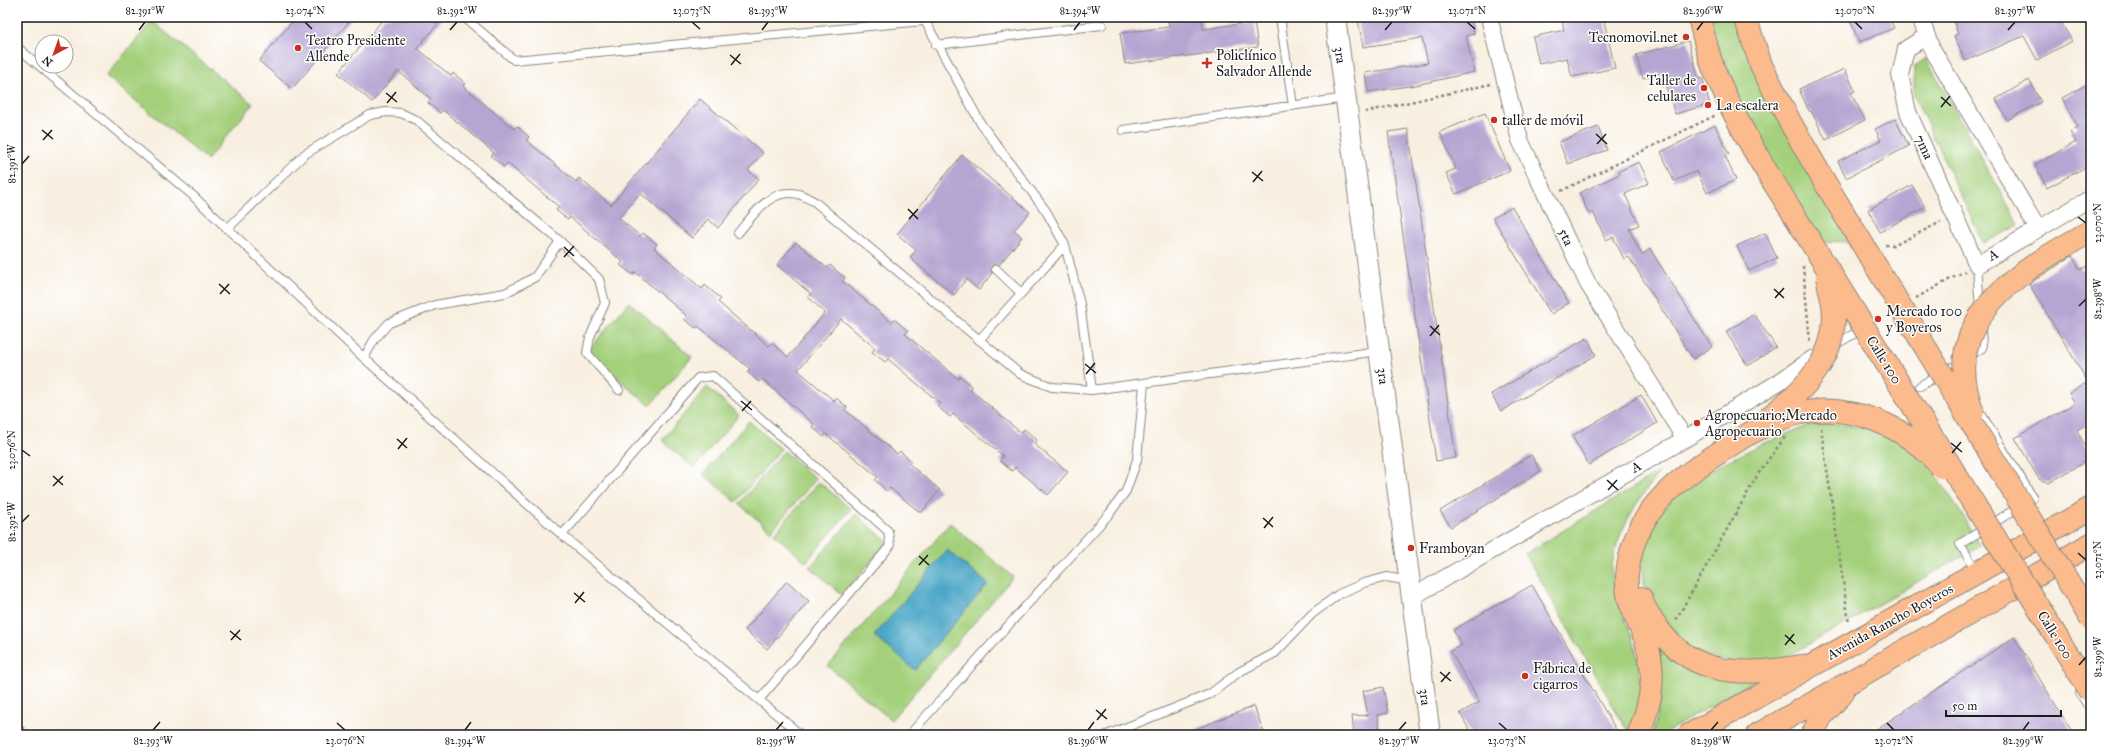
<svg xmlns="http://www.w3.org/2000/svg" width="2108" height="752" viewBox="0 0 2108 752" font-family="'IM FELL Great Primer',serif">
<style>
.green{fill:#a4d07c;stroke:#60764c}
.water{fill:#48a5c6;stroke:#326071}
.building{fill:#b5a5d2}
.lines{fill:none;stroke-linecap:round;stroke-linejoin:round}
.service-casing{stroke:#8a867e;stroke-width:10}
.minor-casing{stroke:#8a867e;stroke-width:18}
.tertiary-casing{stroke:#8a867e;stroke-width:22}
.trunk-casing{stroke:#8a867e;stroke-width:24}
.path{stroke:#8a867e;stroke-width:2.5;stroke-dasharray:3 3;stroke-linecap:butt}
.service{stroke:#fff;stroke-width:8}
.minor{stroke:#fff;stroke-width:16}
.tertiary{stroke:#fff;stroke-width:20}
.trunk{stroke:#fbbb8d;stroke-width:22}
.trunk-bridge-casing{stroke:#8a867e;stroke-width:24;stroke-linecap:butt}
.trunk-bridge{stroke:#fbbb8d;stroke-width:22}
.ticks{fill:none;stroke:#1c1c1c;stroke-width:1.5}
.poi-dot{fill:#c8321e;stroke:#fff;stroke-width:1.5}
.labels{text-anchor:middle;dominant-baseline:central;stroke-width:3;stroke-linejoin:round;paint-order:stroke}
.poi-label{font-size:14px;fill:#1c1c1c;stroke:#fff;text-anchor:start}
.street-label{font-size:14px;fill:#1c1c1c;stroke:#fff}
.neatline{fill:none;stroke:#1c1c1c;stroke-width:1.5}
.ticks-label{font-size:10px;text-anchor:middle;fill:#1c1c1c}
</style>
<rect width="100%" height="100%" fill="#fff"/>
<filter id="ink" filterUnits="userSpaceOnUse"><feTurbulence type="fractalNoise" baseFrequency=".025" numOctaves="2"/><feDisplacementMap in="SourceGraphic" scale="8" xChannelSelector="R" yChannelSelector="G"/><feConvolveMatrix kernelMatrix="1 2 1 2 8 2 1 2 1" color-interpolation-filters="sRGB"/></filter>
<filter id="wash" filterUnits="userSpaceOnUse"><feTurbulence type="fractalNoise" baseFrequency=".012" numOctaves="4" result="noise"/><feDisplacementMap in="SourceGraphic" scale="16" xChannelSelector="R" yChannelSelector="G"/><feGaussianBlur stdDeviation="0.9" result="paint"/><feColorMatrix in="noise" values="0 0 0 0 0 0 0 0 0 0 0 0 0 0 0 0 0 1.4 0 .05"/><feComposite in="paint" operator="in"/></filter>
<g filter="url(#wash)">
<rect width="100%" height="100%" fill="#f8efe0"/>
<path class="green" d="M 1707,17 L 1736,17 L 1850,242 L 1820,241 L 1765,154 L 1720,61 Z
M 152,21 L 253,104 L 207,160 L 106,76 Z
M 1926,58 L 2019,225 L 1983,243 L 1914,96 L 1914,67 Z
M 629,302 L 692,357 L 650,406 L 587,352 Z
M 707,387 L 739,415 L 694,468 L 662,440 Z
M 749,421 L 781,449 L 736,502 L 703,474 Z
M 1830,423 C 1854,425 1887,432 1908,447 C 1939,471 1960,512 1980,546 L 1780,661 L 1747,665 L 1699,655 L 1670,632 L 1650,600 L 1644,585 L 1642,554 L 1647,535 L 1654,519 L 1686,486 L 1721,464 L 1762,444 L 1808,426 Z
M 784,451 L 816,479 L 771,531 L 739,504 Z
M 1659,472 C 1641,497 1621,524 1614,555 C 1605,591 1629,618 1636,651 C 1639,664 1642,684 1640,697 C 1638,709 1633,723 1630,735 L 1525,554 Z
M 819,482 L 851,509 L 806,562 L 774,534 Z
M 856,514 L 888,542 L 842,595 L 810,567 Z
M 950,523 L 1013,577 L 891,720 L 828,666 Z
M 1659,644 L 1752,681 L 1662,735 L 1652,735 L 1661,698 Z"/>
<path class="water" d="M 947,550 L 988,584 L 915,670 L 874,636 Z"/>
<g id="blocks">
<path class="building" d="M 296,17 L 353,17 L 292,89 L 259,61 Z
M 385,17 L 444,17 L 417,48 L 451,76 L 453,73 L 465,83 L 463,86 L 514,129 L 517,126 L 529,137 L 526,140 L 576,182 L 579,178 L 611,205 L 700,99 L 763,153 L 748,170 L 759,179 L 718,228 L 708,219 L 692,238 L 640,193 L 619,218 L 640,236 L 643,233 L 657,244 L 654,248 L 702,289 L 705,285 L 721,299 L 718,302 L 769,346 L 772,343 L 788,357 L 825,313 L 808,297 L 811,294 L 777,265 L 796,242 L 827,268 L 830,265 L 845,278 L 842,281 L 891,322 L 894,319 L 908,331 L 905,334 L 958,379 L 960,376 L 972,387 L 970,389 L 1021,433 L 1024,429 L 1037,440 L 1034,444 L 1068,472 L 1048,495 L 1015,467 L 1012,471 L 1000,461 L 1003,456 L 953,414 L 950,417 L 937,406 L 940,403 L 888,359 L 885,362 L 872,352 L 875,348 L 841,319 L 798,370 L 834,401 L 836,398 L 847,407 L 845,410 L 897,454 L 900,451 L 911,461 L 908,463 L 940,490 L 921,513 L 890,488 L 887,491 L 875,480 L 878,477 L 826,434 L 824,437 L 812,427 L 814,424 L 762,379 L 759,382 L 747,372 L 750,369 L 698,326 L 696,328 L 684,319 L 687,316 L 635,272 L 633,275 L 620,265 L 623,262 L 570,217 L 568,220 L 556,210 L 559,207 L 507,163 L 504,167 L 491,156 L 494,153 L 443,110 L 440,113 L 428,103 L 431,99 L 398,71 L 372,102 L 338,73 Z
M 1168,17 L 1202,17 L 1203,29 L 1254,22 L 1258,47 L 1125,64 L 1120,33 L 1169,27 Z
M 1374,17 L 1471,17 L 1474,34 L 1466,36 L 1474,72 L 1416,85 L 1368,92 L 1365,73 L 1428,63 L 1422,38 L 1363,47 L 1358,19 Z
M 1561,17 L 1603,17 L 1615,68 L 1572,77 L 1567,58 L 1539,64 L 1533,37 L 1564,30 Z
M 1849,17 L 1889,17 L 1894,28 L 1859,42 Z
M 1952,17 L 2058,17 L 2072,41 L 2037,60 L 2024,36 L 1965,61 L 1954,36 L 1958,34 Z
M 1688,41 L 1699,79 L 1702,78 L 1710,104 L 1675,114 L 1662,73 L 1643,78 L 1636,55 Z
M 1845,69 L 1855,91 L 1851,93 L 1865,120 L 1826,140 L 1811,111 L 1809,111 L 1799,89 Z
M 2029,80 L 2041,102 L 2007,120 L 1996,99 Z
M 2091,82 L 2091,164 L 2047,188 L 2035,165 L 2076,142 L 2070,132 L 2078,127 L 2062,98 Z
M 1485,113 L 1510,171 L 1456,194 L 1446,173 L 1456,169 L 1440,132 Z
M 1895,119 L 1909,146 L 1846,178 L 1838,161 L 1881,140 L 1875,129 Z
M 1715,125 L 1729,154 L 1725,156 L 1736,180 L 1707,193 L 1697,171 L 1674,181 L 1661,152 Z
M 1598,127 L 1607,150 L 1568,164 L 1559,142 Z
M 1408,129 L 1456,458 L 1436,461 L 1388,132 Z
M 962,155 L 1030,212 L 1014,230 L 1022,237 L 999,265 L 995,264 L 992,266 L 991,270 L 992,273 L 979,290 L 966,279 L 954,295 L 910,258 L 916,250 L 897,234 Z
M 1639,162 L 1649,183 L 1625,194 L 1639,225 L 1629,229 L 1642,255 L 1650,249 L 1712,347 L 1693,359 L 1629,257 L 1624,259 L 1613,237 L 1606,240 L 1593,212 L 1589,214 L 1579,193 L 1620,174 L 1619,171 Z
M 1912,185 L 1925,207 L 1880,232 L 1868,210 Z
M 1512,207 L 1569,303 L 1551,314 L 1493,218 Z
M 1765,233 L 1777,258 L 1749,271 L 1737,246 Z
M 2072,256 L 2080,270 L 2091,264 L 2091,422 L 2077,430 L 2091,458 L 2049,483 L 2039,479 L 2015,438 L 2075,403 L 2069,393 L 2088,382 L 2029,284 Z
M 1754,314 L 1776,347 L 1748,366 L 1726,332 Z
M 1587,338 L 1596,355 L 1501,411 L 1491,394 Z
M 1641,395 L 1657,423 L 1589,465 L 1572,436 Z
M 1531,455 L 1541,471 L 1451,527 L 1440,511 Z
M 787,581 L 809,601 L 767,649 L 745,630 Z
M 1532,585 L 1619,735 L 1472,735 L 1460,713 L 1480,702 L 1450,651 L 1462,645 L 1453,630 Z
M 2014,637 L 2074,735 L 1868,735 Z
M 1383,687 L 1388,713 L 1378,715 L 1380,735 L 1354,735 L 1352,716 L 1368,715 L 1363,691 Z
M 1254,706 L 1265,735 L 1183,735 L 1183,734 Z"/>
</g>
</g>
<g filter="url(#ink)">
<use href="#blocks" fill-opacity="0" stroke="#8a867e" stroke-width="1"/>
<g class="lines">
<g class="service-casing">
<path id="service" d="M 464,17 L 514,60 L 923,21
M 923,17 L 981,124 L 1046,211 L 1065,245 L 1080,304 L 1092,390
M 1280,17 L 1293,106
M 936,45 L 1102,25
M 17,47 L 191,194 L 364,358 L 562,535 L 801,735
M 1123,130 L 1346,98
M 228,228 L 305,154 L 370,115 L 386,112 L 401,113 L 416,120 L 560,241 L 599,279 L 605,303 L 590,337 L 587,353 L 619,390
M 738,233 C 753,216 770,187 798,194 C 803,195 809,199 815,202 L 1020,374 L 1052,387 L 1092,390 L 1379,351
M 1977,265 L 1980,310
M 996,269 L 1021,293
M 979,340 L 1065,245
M 1833,346 L 1857,332
M 1969,356 L 1982,348 L 1981,330
M 364,358 L 374,340 L 389,323 L 435,305 L 505,293 L 535,277 L 560,241
M 1952,367 L 1960,380
M 1920,386 L 1940,374
M 562,535 L 698,378 L 713,376 L 888,531 L 890,546 L 759,700
M 1977,572 L 1960,544 L 2033,498 L 1978,409
M 2080,693 L 2091,711
M 909,735 L 1110,513 L 1126,491 L 1137,460 L 1144,384
M 1107,735 L 1210,694 L 1239,672 L 1275,653 L 1312,614 L 1339,594 L 1364,583 L 1387,577 L 1409,581"/>
</g>
<g class="minor-casing">
<path id="minor" d="M 1489,17 L 1520,140 L 1588,284 L 1685,439
M 1920,17 L 1931,47 L 2038,229
M 1927,36 L 1906,49 L 1900,75 L 1908,112 L 1977,265 L 2091,198
M 1412,597 L 1685,439 L 1779,382 L 1812,359"/>
</g>
<g class="tertiary-casing">
<path id="tertiary" d="M 1335,17 L 1430,735"/>
</g>
<g class="trunk-casing">
<path id="trunk" d="M 1699,17 C 1703,33 1707,51 1713,67 C 1732,115 1758,159 1786,202
M 1745,17 L 1761,65 L 1790,122 L 1824,181
M 1641,598 C 1644,609 1651,618 1657,627 C 1693,678 1746,676 1801,666
M 1638,735 C 1652,702 1657,673 1645,638 C 1640,625 1633,613 1629,599 C 1625,585 1627,570 1630,557 C 1643,496 1695,469 1743,437
M 1689,735 L 2091,508
M 1757,735 L 2091,544
M 1812,735 L 1821,717 L 1843,693"/>
</g>
<path class="path" d="M 1365,112 L 1491,84
M 1561,191 L 1716,115
M 1885,245 L 1895,245 L 1941,222
M 1803,266 L 1810,342
M 1916,298 L 1965,271
M 1821,428 L 1849,623
M 1676,620 L 1758,474 L 1785,437
M 17,724 L 33,735
M 1664,735 L 1672,730"/>
<use href="#service" class="service"/>
<use href="#minor" class="minor"/>
<use href="#tertiary" class="tertiary"/>
<use href="#trunk" class="trunk"/>
<g class="trunk-bridge-casing">
<path id="trunk-bridge" d="M 1824,181 L 2091,619
M 1786,202 L 2091,692
M 1973,412 C 1936,317 2022,270 2091,231
M 1768,418 C 1805,390 1840,355 1833,304 C 1831,295 1829,286 1827,277
M 1743,437 C 1760,428 1777,419 1796,414 C 1849,401 1907,426 1941,467"/>
</g>
<use href="#trunk-bridge" class="trunk-bridge"/>
</g>
</g>
<path class="ticks" d="M 305,22 L 312,29M 692,22 L 700,29M 1467,22 L 1475,29M 1855,22 L 1862,29M 139,30 L 145,22M 450,30 L 457,22M 762,30 L 768,22M 1074,30 L 1080,22M 1385,30 L 1392,22M 1697,30 L 1703,22M 2008,30 L 2015,22M 730,55 L 741,64M 731,65 L 740,54M 386,93 L 397,102M 1941,97 L 1951,106M 387,103 L 396,92M 1941,107 L 1950,96M 42,130 L 53,139M 1596,134 L 1607,144M 43,140 L 52,130M 1597,144 L 1606,134M 22,164 L 29,156M 1252,172 L 1263,181M 1253,182 L 1262,171M 908,209 L 918,219M 2078,217 L 2086,223M 909,219 L 918,209M 564,247 L 574,256M 564,257 L 574,246M 219,284 L 230,294M 1774,289 L 1784,298M 220,294 L 229,284M 1775,298 L 1784,288M 2079,306 L 2086,299M 1430,326 L 1440,335M 1430,336 L 1439,325M 1085,364 L 1096,373M 1086,374 L 1095,363M 741,401 L 752,410M 742,411 L 751,401M 397,439 L 407,448M 1951,443 L 1962,452M 398,449 L 407,438M 22,450 L 30,456M 1952,453 L 1961,442M 53,476 L 63,485M 1607,480 L 1618,490M 53,486 L 63,476M 1608,490 L 1617,480M 1263,518 L 1273,527M 22,522 L 29,515M 1264,528 L 1273,517M 2078,553 L 2086,560M 919,556 L 929,565M 919,565 L 928,555M 574,593 L 585,602M 575,603 L 584,592M 230,631 L 241,640M 1785,635 L 1795,644M 231,640 L 240,630M 1785,645 L 1794,634M 2079,665 L 2086,657M 1440,672 L 1451,681M 1441,682 L 1450,672M 1096,710 L 1107,719M 1097,720 L 1106,709M 337,723 L 345,730M 1499,723 L 1507,730M 1887,723 L 1894,730M 153,730 L 160,722M 465,730 L 471,722M 776,730 L 783,722M 1088,730 L 1094,722M 1399,730 L 1406,722M 1711,730 L 1718,722M 2023,730 L 2029,722"/>
<g class="poi-dot">
<circle cx="1686" cy="37" r="4"/>
<circle cx="298" cy="48" r="4"/>
<path d="M1205 57h4v4h4v4h-4v4h-4v-4h-4v-4h4z"/>
<circle cx="1704" cy="88" r="4"/>
<circle cx="1708" cy="105" r="4"/>
<circle cx="1494" cy="120" r="4"/>
<circle cx="1878" cy="319" r="4"/>
<circle cx="1697" cy="423" r="4"/>
<circle cx="1411" cy="548" r="4"/>
<circle cx="1525" cy="676" r="4"/>
</g>
<g class="labels">
<g class="poi-label">
<text x="1678" y="37" text-anchor="end">Tecnomovil.net</text>
<text x="306" y="40">Teatro Presidente<tspan x="306" dy="16">Allende</tspan></text>
<text x="1216" y="55">Policlínico<tspan x="1216" dy="16">Salvador Allende</tspan></text>
<text x="1696" y="80" text-anchor="end">Taller de<tspan x="1696" dy="16">celulares</tspan></text>
<text x="1716" y="105">La escalera</text>
<text x="1502" y="120">taller de móvil</text>
<text x="1886" y="311">Mercado 100<tspan x="1886" dy="16">y Boyeros</tspan></text>
<text x="1705" y="415">Agropecuario;Mercado<tspan x="1705" dy="16">Agropecuario</tspan></text>
<text x="1419" y="548">Framboyan</text>
<text x="1533" y="668">Fábrica de<tspan x="1533" dy="16">cigarros</tspan></text>
</g>
<g class="street-label">
<text transform="translate(1340 55) rotate(82)">3ra</text>
<text transform="translate(1924 147) rotate(65)">7ma</text>
<text transform="translate(1566 237) rotate(65)">5ta</text>
<text transform="translate(1993 255) rotate(-30)">A</text>
<text transform="translate(1884 360) rotate(58)">Calle 100</text>
<text transform="translate(1383 376) rotate(83)">3ra</text>
<text transform="translate(1636 467) rotate(-30)">A</text>
<text transform="translate(1890 622) rotate(-29)">Avenida Rancho Boyeros</text>
<text transform="translate(2055 635) rotate(58)">Calle 100</text>
<text transform="translate(1425 697) rotate(83)">3ra</text>
</g>
</g>
<rect width="2108" height="752" fill="none" stroke="#fff" stroke-width="44"/>
<g transform="translate(54 54) rotate(221)"><circle r="19" fill="#ffffff" stroke="#a4a4a4"/>
<path d="M0-3L7 15L0 10L-7 15Z" fill="#c8321e"/>
<text y="-6" font-size="11" font-weight="bold" text-anchor="middle" fill="#1c1c1c">N</text>
</g>
<path d="M1946 710v6h115v-6" fill="none" stroke="#1c1c1c" stroke-width="2"/>
<text x="1952" y="710" font-size="12" fill="#1c1c1c" stroke="#ffffff" stroke-width="3" paint-order="stroke">50 m</text>
<rect x="22" y="22" width="2064" height="708" class="neatline"/>
<g class="ticks-label">
<text x="145" y="14">82.391°W</text>
<text x="305" y="14">23.074°N</text>
<text x="457" y="14">82.392°W</text>
<text x="692" y="14">23.073°N</text>
<text x="768" y="14">82.393°W</text>
<text x="1080" y="14">82.394°W</text>
<text x="1392" y="14">82.395°W</text>
<text x="1467" y="14">23.071°N</text>
<text x="1703" y="14">82.396°W</text>
<text x="1855" y="14">23.070°N</text>
<text x="2015" y="14">82.397°W</text>
<text transform="translate(11 164) rotate(-90)" y="4">82.391°W</text>
<text transform="translate(2097 223) rotate(-90)" y="4">23.070°N</text>
<text transform="translate(2097 299) rotate(-90)" y="4">82.398°W</text>
<text transform="translate(11 450) rotate(-90)" y="4">23.076°N</text>
<text transform="translate(11 522) rotate(-90)" y="4">82.392°W</text>
<text transform="translate(2097 560) rotate(-90)" y="4">23.071°N</text>
<text transform="translate(2097 657) rotate(-90)" y="4">82.399°W</text>
<text x="153" y="744">82.393°W</text>
<text x="345" y="744">23.076°N</text>
<text x="465" y="744">82.394°W</text>
<text x="776" y="744">82.395°W</text>
<text x="1088" y="744">82.396°W</text>
<text x="1399" y="744">82.397°W</text>
<text x="1507" y="744">23.073°N</text>
<text x="1711" y="744">82.398°W</text>
<text x="1894" y="744">23.072°N</text>
<text x="2023" y="744">82.399°W</text>
</g>
</svg>
